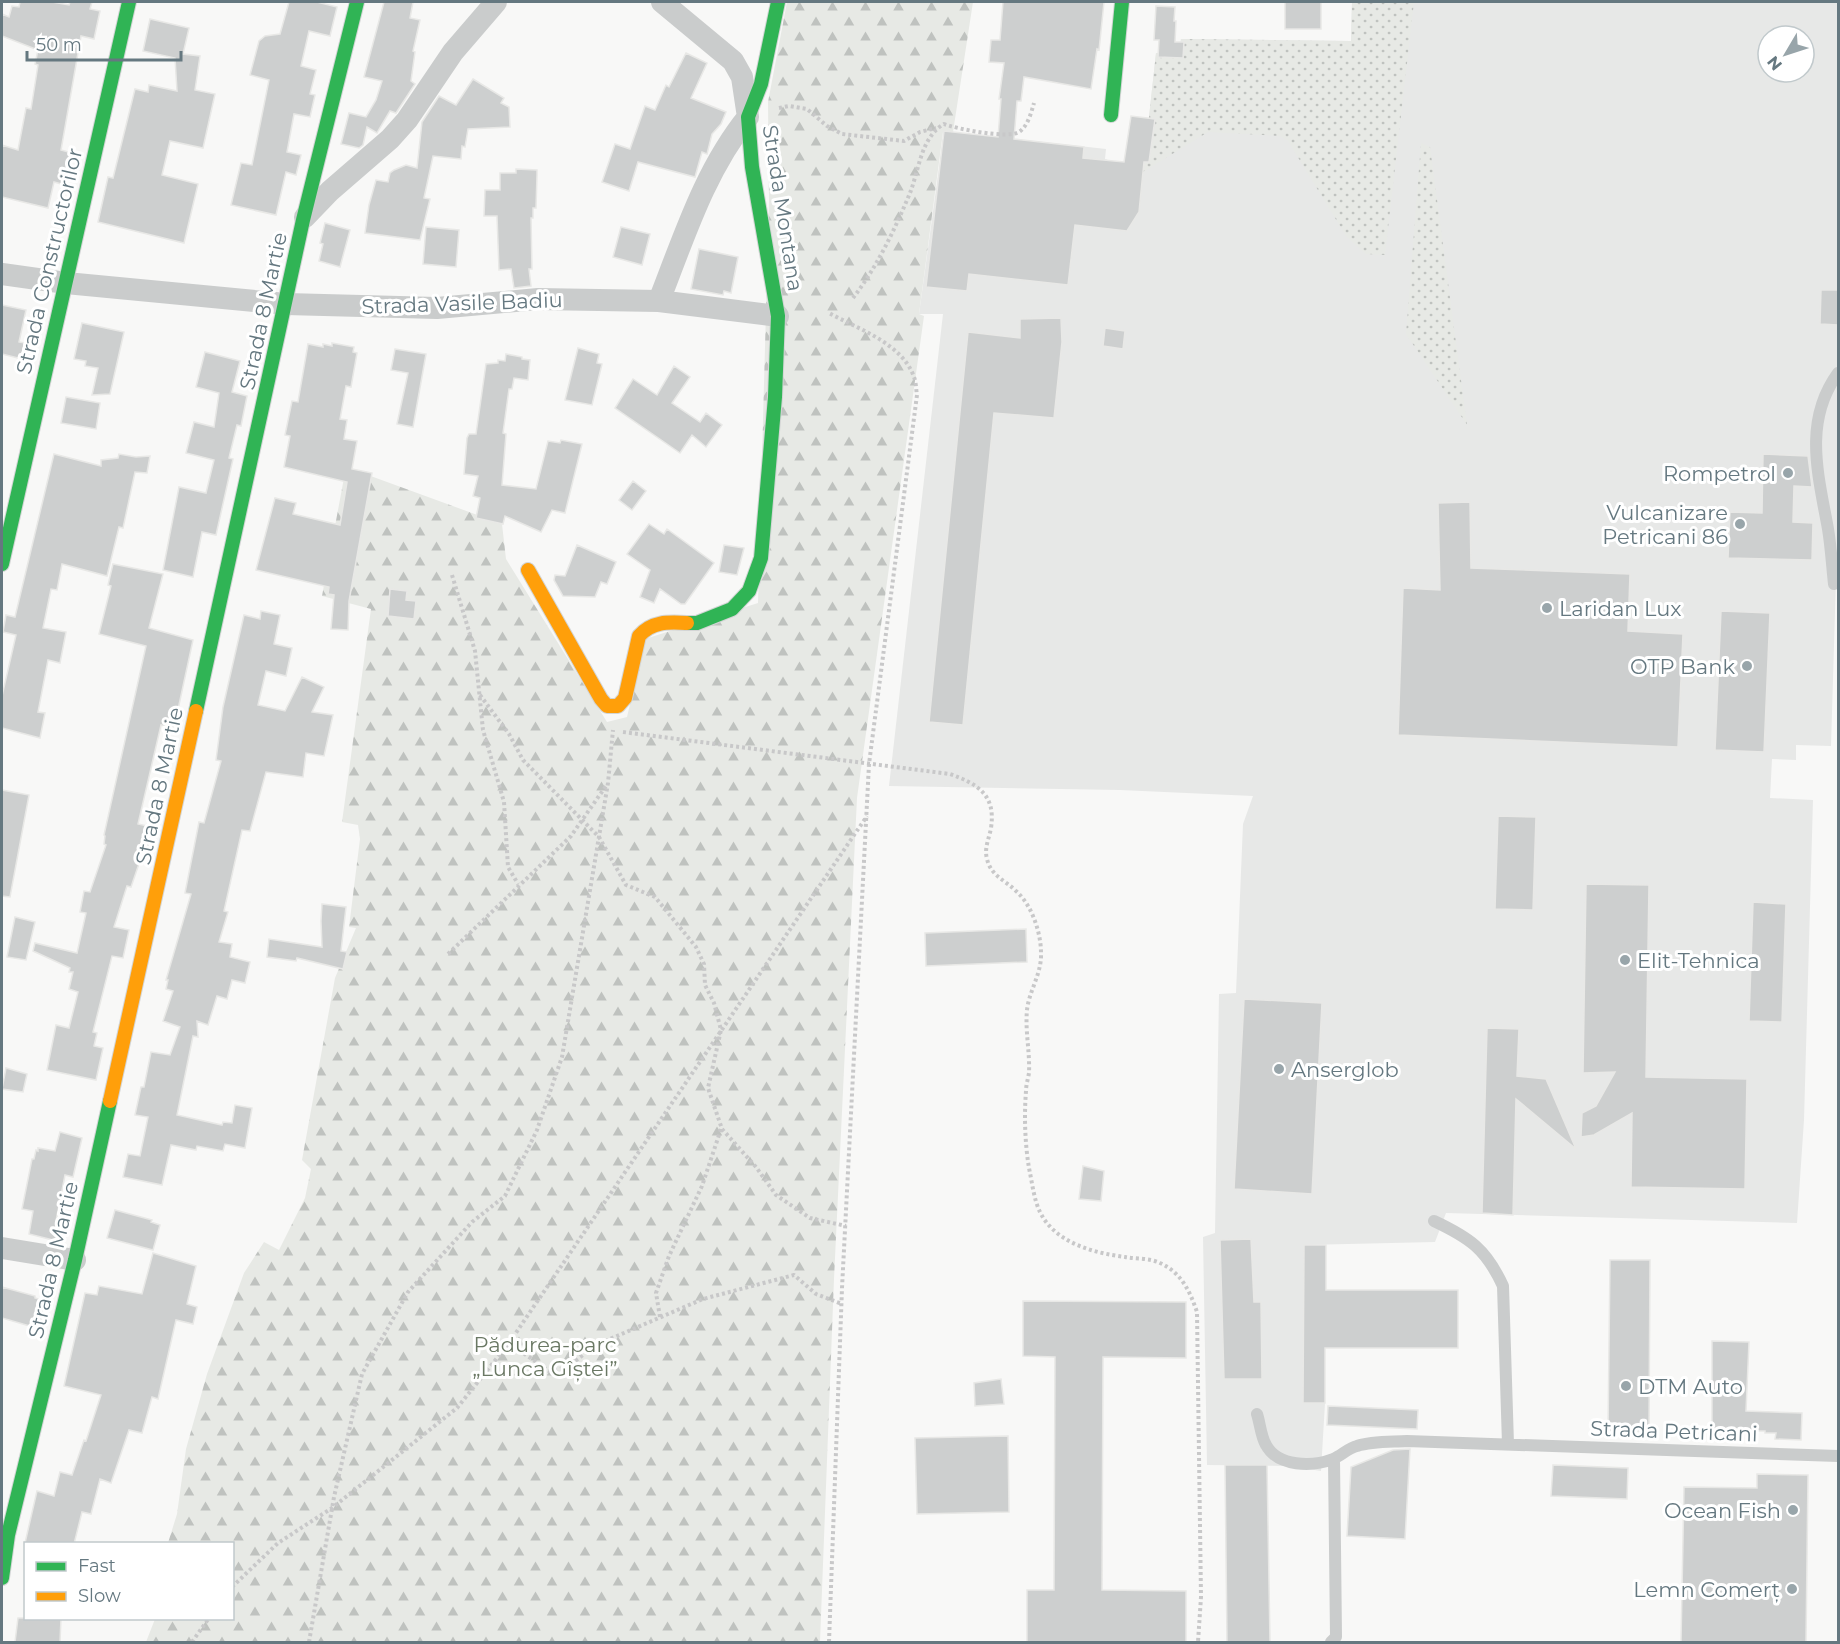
<svg xmlns="http://www.w3.org/2000/svg" width="1840" height="1644" viewBox="0 0 1840 1644" font-family="Montserrat,sans-serif">
<style>
.built{fill:#e7e8e7;fill-rule:evenodd}
.forest{fill:url(#forest-firs)}
.garden{fill:url(#garden-dots)}
.building{fill:#cdcfcf;stroke:#e8e8e6;stroke-width:1.5}
.lines{fill:none;stroke-linecap:round;stroke-linejoin:round}
.fast-casing{stroke:#d3d5d5;stroke-width:16}
.slow-casing{stroke:#d3d5d5;stroke-width:16}
.path{stroke:#c8c8c9;stroke-width:4;stroke-dasharray:3 3;stroke-linecap:butt}
.lane{stroke:#cacccc;stroke-width:12}
.street{stroke:#cacccc;stroke-width:22}
.fast{stroke:#30b455;stroke-width:14}
.slow{stroke:#ff9f0a;stroke-width:14}
.poi-dot{fill:#98a5aa;stroke:#fff;stroke-width:2}
.labels{text-anchor:middle;dominant-baseline:central;stroke-width:6;stroke-linejoin:round;paint-order:stroke}
.street-label{font-size:21px;fill:#657880;stroke:#fff}
.poi-label{font-size:21px;fill:#657880;stroke:#fff;text-anchor:end}
.park-label{font-size:21px;fill:#6a7864;stroke:#fff}
</style>
<defs>
<pattern id="forest-firs" width="22" height="20" patternUnits="userSpaceOnUse" patternTransform="scale(1.5)"><rect width="22" height="20" fill="#e7e9e5"/><path d="M5 1l3.5 6h-7zM16 11l3.5 6h-7z" fill="#bfc2bf"/></pattern>
<pattern id="garden-dots" width="8" height="8" patternUnits="userSpaceOnUse" patternTransform="scale(1.5)"><rect width="8" height="8" fill="#e7e9e5"/><path d="M2 2h.1M6 6h.1" fill="none" stroke="#bfc2bf" stroke-width="1.8" stroke-linecap="round"/></pattern>
</defs>
<rect width="100%" height="100%" fill="#f8f8f7"/>
<path class="built" d="M 1352,2 L 1838,2 L 1838,511 L 1831,746 L 1796,745 L 1796,760 L 1772,759 L 1770,798 L 1813,800 L 1804,1120 L 1797,1223 L 1446,1213 L 1435,1242 L 1304,1245 L 1303,1403 L 1325,1403 L 1321,1471 L 1289,1466 L 1207,1465 L 1203,1237 L 1215,1233 L 1219,994 L 1236,993 L 1243,824 L 1253,796 L 1120,790 L 889,786 L 943,314 L 919,314 L 944,131 L 1106,149 L 1105,159 L 1143,172 L 1156,53 L 1179,55 L 1181,39 L 1351,41 ZM 1768,36 L 1804,36 L 1804,72 L 1768,72 Z"/>
<path class="forest" d="M 787,2 L 973,2 L 953,132 L 943,132 L 919,314 L 924,316 L 857,798 L 834,1279 L 820,1642 L 146,1642 L 155,1619 L 232,1618 L 232,1544 L 168,1543 L 177,1514 L 186,1449 L 207,1374 L 244,1273 L 264,1242 L 279,1250 L 305,1198 L 311,1169 L 302,1160 L 335,978 L 356,928 L 349,927 L 360,839 L 358,825 L 342,822 L 371,609 L 322,596 L 346,467 L 502,524 L 506,559 L 607,722 L 627,717 L 645,639 L 758,603 L 769,201 L 768,102 Z"/>
<path class="garden" d="M 1352,2 L 1414,2 L 1385,255 L 1366,254 L 1346,236 L 1288,141 L 1280,136 L 1208,132 L 1143,172 L 1156,53 L 1179,55 L 1181,39 L 1351,41 Z
M 1421,143 L 1430,147 L 1467,425 L 1406,334 Z"/>
<path class="building" d="M 20,2 L 52,2 L 69,5 L 70,2 L 92,2 L 90,9 L 100,11 L 94,39 L 81,36 L 61,150 L 72,153 L 65,185 L 54,182 L 48,208 L 2,197 L 2,145 L 18,150 L 26,108 L 31,109 L 38,65 L 35,64 L 38,50 L 2,36 L 2,14 L 9,17 L 12,6 L 19,7 Z
M 289,2 L 317,2 L 337,7 L 330,36 L 309,31 L 301,66 L 316,70 L 310,94 L 315,95 L 310,117 L 294,114 L 287,152 L 301,155 L 296,175 L 286,172 L 276,215 L 231,205 L 241,163 L 252,165 L 269,80 L 250,75 L 259,41 L 265,36 L 280,34 Z
M 384,2 L 413,2 L 410,18 L 420,20 L 413,51 L 415,52 L 411,81 L 415,84 L 396,113 L 390,111 L 378,131 L 377,133 L 367,127 L 363,145 L 359,148 L 341,144 L 349,113 L 366,117 L 376,100 L 382,81 L 364,77 Z
M 1003,2 L 1104,2 L 1099,50 L 1097,49 L 1091,89 L 1024,77 L 1021,101 L 1017,101 L 1014,139 L 1084,147 L 1083,158 L 1124,162 L 1131,116 L 1155,119 L 1149,162 L 1144,162 L 1139,212 L 1127,231 L 1075,225 L 1068,285 L 969,274 L 967,291 L 926,287 L 944,131 L 998,137 L 1001,99 L 999,99 L 1004,63 L 989,62 L 991,40 L 1000,40 Z
M 1285,2 L 1321,2 L 1321,29 L 1285,29 Z
M 1156,6 L 1175,7 L 1174,21 L 1176,21 L 1175,42 L 1184,42 L 1183,58 L 1158,57 L 1159,40 L 1154,40 Z
M 150,19 L 189,28 L 183,54 L 200,56 L 195,90 L 215,94 L 203,148 L 170,141 L 162,175 L 198,184 L 184,243 L 98,222 L 108,177 L 113,178 L 135,89 L 148,92 L 149,85 L 177,91 L 175,58 L 143,51 Z
M 686,53 L 707,63 L 691,98 L 726,112 L 721,124 L 712,134 L 707,154 L 702,152 L 695,177 L 638,162 L 629,191 L 602,182 L 615,144 L 630,149 L 645,106 L 655,110 L 666,85 L 669,87 Z
M 473,79 L 504,98 L 501,103 L 509,107 L 510,127 L 468,129 L 465,147 L 462,146 L 461,159 L 433,156 L 424,198 L 430,199 L 420,240 L 365,233 L 369,205 L 376,180 L 388,182 L 390,173 L 394,170 L 406,165 L 417,168 L 422,122 L 439,96 L 456,105 Z
M 516,169 L 537,170 L 537,175 L 536,208 L 533,208 L 533,218 L 531,218 L 532,269 L 529,269 L 531,286 L 514,288 L 511,269 L 499,270 L 497,216 L 484,216 L 485,190 L 500,190 L 500,173 L 516,173 Z
M 325,223 L 350,230 L 340,267 L 319,261 L 323,244 L 320,243 Z
M 426,227 L 459,230 L 456,267 L 423,264 Z
M 621,227 L 650,234 L 642,265 L 613,257 Z
M 699,249 L 738,257 L 731,293 L 724,291 L 723,295 L 691,289 Z
M 1821,290 L 1839,290 L 1838,325 L 1820,324 Z
M 2,305 L 26,310 L 19,342 L 25,343 L 22,359 L 2,354 Z
M 1061,318 L 1062,342 L 1054,418 L 994,413 L 963,725 L 929,722 L 968,332 L 1020,338 L 1020,319 Z
M 82,323 L 124,332 L 110,394 L 92,395 L 98,368 L 85,366 L 86,361 L 74,359 Z
M 1105,328 L 1125,331 L 1123,349 L 1103,346 Z
M 332,343 L 354,347 L 353,352 L 357,353 L 351,387 L 346,386 L 340,419 L 347,420 L 344,439 L 357,441 L 352,469 L 372,473 L 349,601 L 348,630 L 331,629 L 334,595 L 328,594 L 329,587 L 256,570 L 275,498 L 296,503 L 293,514 L 340,525 L 347,482 L 284,467 L 290,436 L 285,435 L 292,401 L 298,402 L 308,344 L 323,347 L 323,344 L 332,346 Z
M 578,348 L 599,354 L 597,363 L 602,364 L 592,405 L 565,400 Z
M 395,349 L 426,354 L 413,427 L 397,424 L 408,373 L 391,370 Z
M 205,352 L 240,361 L 232,392 L 247,396 L 241,426 L 237,425 L 229,458 L 233,459 L 216,535 L 202,532 L 193,577 L 163,570 L 179,487 L 206,493 L 214,460 L 186,453 L 194,422 L 214,427 L 219,393 L 196,387 Z
M 506,354 L 522,357 L 522,359 L 530,360 L 528,380 L 514,378 L 512,389 L 509,389 L 503,433 L 506,434 L 502,485 L 536,489 L 548,441 L 560,443 L 561,440 L 582,444 L 565,513 L 552,510 L 541,532 L 505,516 L 503,524 L 476,518 L 480,498 L 473,496 L 478,476 L 464,474 L 467,438 L 469,434 L 476,434 L 486,364 L 498,363 L 498,360 L 505,361 Z
M 674,366 L 690,377 L 672,403 L 700,422 L 706,413 L 722,425 L 706,447 L 692,435 L 680,453 L 615,408 L 633,379 L 657,395 Z
M 66,397 L 100,403 L 96,429 L 61,423 Z
M 54,454 L 101,466 L 101,460 L 118,458 L 119,454 L 136,457 L 150,456 L 147,473 L 135,472 L 123,528 L 119,527 L 107,576 L 62,564 L 57,590 L 51,589 L 43,628 L 66,632 L 60,663 L 48,660 L 38,712 L 45,713 L 40,738 L 2,728 L 2,696 L 16,635 L 3,632 L 6,615 L 15,617 Z
M 1763,454 L 1808,456 L 1812,487 L 1794,486 L 1793,522 L 1813,523 L 1812,560 L 1728,558 L 1730,512 L 1762,513 Z
M 633,481 L 646,491 L 632,510 L 619,500 Z
M 1470,502 L 1471,568 L 1630,574 L 1628,631 L 1683,634 L 1678,747 L 1398,735 L 1403,588 L 1440,590 L 1438,503 Z
M 649,524 L 664,534 L 667,529 L 714,563 L 685,604 L 681,604 L 660,589 L 654,603 L 640,597 L 650,570 L 627,554 Z
M 577,545 L 616,562 L 607,584 L 601,582 L 595,597 L 563,596 L 554,580 L 555,575 L 565,576 Z
M 724,545 L 744,548 L 737,575 L 719,572 Z
M 113,564 L 163,574 L 149,628 L 193,640 L 174,728 L 161,725 L 138,824 L 152,827 L 145,859 L 141,858 L 131,887 L 127,886 L 114,927 L 129,930 L 123,958 L 112,956 L 93,1032 L 97,1033 L 94,1046 L 103,1048 L 96,1080 L 47,1070 L 56,1025 L 69,1028 L 78,992 L 69,989 L 73,972 L 69,972 L 70,968 L 33,951 L 35,943 L 77,953 L 86,913 L 80,912 L 84,891 L 90,892 L 106,845 L 104,844 L 105,836 L 104,835 L 146,646 L 99,634 L 111,586 L 108,585 Z
M 390,589 L 407,591 L 406,600 L 416,601 L 414,619 L 388,616 Z
M 261,611 L 280,615 L 274,644 L 292,648 L 286,676 L 266,671 L 258,705 L 285,711 L 302,677 L 324,687 L 312,712 L 333,715 L 324,756 L 306,753 L 303,777 L 266,772 L 250,831 L 242,830 L 224,911 L 228,912 L 219,942 L 232,944 L 230,957 L 250,962 L 245,983 L 232,980 L 227,999 L 217,996 L 208,1025 L 197,1021 L 198,1037 L 193,1036 L 177,1115 L 222,1125 L 223,1122 L 232,1123 L 235,1105 L 252,1108 L 245,1148 L 225,1144 L 223,1151 L 197,1146 L 196,1150 L 171,1145 L 162,1185 L 123,1177 L 128,1154 L 140,1156 L 148,1117 L 135,1115 L 141,1087 L 144,1087 L 151,1052 L 170,1055 L 180,1027 L 163,1021 L 173,991 L 166,989 L 168,980 L 166,980 L 191,894 L 185,893 L 199,822 L 204,823 L 221,761 L 216,760 L 223,707 L 244,615 L 260,619 Z
M 1721,611 L 1770,613 L 1764,752 L 1715,750 Z
M 2,790 L 29,795 L 10,897 L 2,896 Z
M 1498,816 L 1536,817 L 1533,910 L 1495,909 Z
M 1586,884 L 1649,885 L 1646,1077 L 1747,1079 L 1745,1189 L 1631,1187 L 1632,1113 L 1594,1135 L 1581,1137 L 1582,1113 L 1596,1106 L 1615,1072 L 1583,1073 Z
M 1753,902 L 1786,904 L 1782,1022 L 1749,1021 Z
M 322,904 L 346,907 L 341,951 L 347,952 L 343,969 L 297,958 L 296,961 L 267,957 L 269,939 L 322,947 L 321,921 Z
M 15,917 L 35,922 L 26,960 L 7,957 Z
M 1026,929 L 1027,962 L 926,966 L 925,933 Z
M 1244,999 L 1322,1003 L 1312,1194 L 1234,1189 Z
M 1487,1028 L 1519,1029 L 1517,1076 L 1546,1079 L 1576,1149 L 1516,1099 L 1513,1215 L 1482,1213 Z
M 6,1068 L 27,1074 L 23,1092 L 2,1089 Z
M 60,1132 L 82,1138 L 73,1177 L 65,1175 L 56,1221 L 65,1223 L 61,1242 L 29,1234 L 33,1211 L 22,1209 L 32,1159 L 34,1159 L 36,1150 L 38,1151 L 38,1148 L 55,1151 Z
M 1083,1166 L 1104,1171 L 1101,1201 L 1079,1199 Z
M 115,1210 L 152,1220 L 151,1222 L 160,1225 L 153,1250 L 107,1238 Z
M 1251,1239 L 1254,1302 L 1261,1302 L 1262,1379 L 1224,1379 L 1220,1240 Z
M 1304,1245 L 1326,1245 L 1326,1290 L 1458,1290 L 1458,1348 L 1325,1348 L 1325,1403 L 1303,1403 Z
M 153,1253 L 196,1266 L 187,1304 L 197,1307 L 193,1324 L 176,1320 L 158,1399 L 152,1397 L 142,1433 L 129,1430 L 111,1483 L 100,1479 L 91,1514 L 82,1512 L 74,1544 L 25,1543 L 37,1491 L 54,1496 L 60,1472 L 72,1475 L 84,1440 L 86,1441 L 101,1395 L 64,1386 L 85,1293 L 97,1295 L 99,1286 L 142,1294 Z
M 1610,1260 L 1650,1260 L 1649,1431 L 1608,1431 Z
M 2,1287 L 35,1296 L 35,1298 L 46,1301 L 40,1329 L 2,1318 Z
M 1023,1301 L 1186,1302 L 1186,1358 L 1103,1357 L 1102,1590 L 1186,1591 L 1186,1642 L 1027,1642 L 1027,1590 L 1054,1590 L 1055,1357 L 1023,1356 Z
M 1712,1341 L 1749,1342 L 1746,1411 L 1802,1413 L 1801,1440 L 1775,1439 L 1776,1433 L 1765,1433 L 1765,1431 L 1712,1431 Z
M 1001,1379 L 1004,1404 L 975,1406 L 974,1383 Z
M 1328,1406 L 1418,1410 L 1417,1429 L 1327,1425 Z
M 1008,1436 L 1009,1512 L 917,1514 L 915,1438 Z
M 1410,1449 L 1405,1539 L 1347,1536 L 1351,1467 L 1393,1450 Z
M 1225,1465 L 1267,1465 L 1270,1642 L 1227,1642 Z
M 1553,1465 L 1628,1468 L 1627,1499 L 1551,1496 Z
M 1757,1474 L 1808,1475 L 1806,1642 L 1681,1642 L 1684,1487 L 1757,1488 Z
M 18,1618 L 61,1618 L 60,1642 L 15,1642 Z"/>
<g class="lines">
<g class="fast-casing">
<path id="fast" d="M 1111,115 L 1122,2
M 2,564 L 129,2
M 687,623 L 697,623 L 732,609 L 749,591 L 761,558 L 775,397 L 778,316 L 752,167 L 748,117 L 761,84 L 778,2
M 196,711 L 303,220 L 357,2
M 2,1578 L 8,1535 L 75,1260 L 110,1101"/>
</g>
<g class="slow-casing">
<path id="slow" d="M 528,570 L 601,699 L 607,706 L 618,706 L 625,698 L 639,636 C 652,621 668,622 687,623
M 110,1101 L 196,711"/>
</g>
<path class="path" d="M 779,108 L 789,106 L 807,109 L 827,126 L 842,134 L 904,141 L 920,132 L 936,128
M 853,298 C 877,267 895,229 910,193 C 919,170 921,137 944,124 C 957,129 1008,139 1019,132 C 1028,126 1031,113 1034,103
M 452,575 L 475,651 L 483,730 L 504,802 L 508,867 L 518,884
M 480,695 L 509,734 L 523,760 L 599,837 L 626,885 L 655,897 L 696,947 L 704,964 L 705,985 L 714,1003 L 721,1030 L 708,1088 L 722,1129 L 756,1167 L 776,1195 L 810,1218 L 846,1226
M 623,732 L 950,774 C 978,784 996,795 991,828 C 989,839 984,848 987,859 C 991,876 1005,880 1016,891 C 1032,905 1041,933 1041,953 C 1042,973 1029,991 1027,1010 C 1025,1031 1030,1052 1029,1073 C 1028,1079 1026,1085 1026,1091 C 1024,1116 1025,1144 1029,1168 C 1032,1182 1034,1200 1040,1212 C 1055,1243 1094,1253 1125,1257 C 1136,1259 1150,1258 1160,1263 C 1182,1273 1190,1292 1197,1312 L 1201,1597 L 1198,1642
M 448,954 L 571,836 L 606,786
M 660,1317 L 656,1293 L 669,1256 L 702,1186 L 721,1129
M 509,1343 L 549,1371 L 566,1368 L 596,1345 L 703,1299 L 794,1275 L 816,1294 L 842,1304
M 232,1587 L 278,1543 L 332,1508 L 457,1408 L 509,1343 L 867,816
M 192,1642 L 209,1618
M 309,1642 L 334,1497 L 362,1374 L 408,1292 L 472,1222 L 505,1196 L 537,1130 L 562,1057 L 608,783 L 613,730
M 829,1642 L 842,1288 L 869,764 L 917,395 C 916,389 916,382 914,377 C 902,343 858,329 829,313"/>
<path class="lane" d="M 1834,584 C 1832,566 1831,547 1828,529 C 1818,474 1803,421 1838,373
M 1434,1221 C 1470,1238 1486,1249 1503,1286 L 1508,1444
M 1257,1414 C 1260,1423 1261,1437 1266,1445 C 1278,1467 1312,1467 1333,1459 C 1341,1456 1348,1448 1357,1446 C 1372,1441 1390,1442 1407,1441 L 1838,1456
M 1331,1642 L 1336,1637 L 1334,1459"/>
<path class="street" d="M 305,217 L 330,191 L 390,139 L 407,120 L 453,52 L 496,2
M 2,274 L 66,283 L 286,304 L 437,308 L 538,299 L 659,301 L 778,316
M 659,301 C 684,237 705,170 748,117 L 742,77 L 733,61 L 662,2
M 2,1248 L 75,1260"/>
<use href="#fast" class="fast"/>
<use href="#slow" class="slow"/>
</g>
<g class="poi-dot">
<circle cx="1788" cy="473" r="6"/>
<circle cx="1740" cy="524" r="6"/>
<circle cx="1547" cy="608" r="6"/>
<circle cx="1747" cy="666" r="6"/>
<circle cx="1625" cy="960" r="6"/>
<circle cx="1279" cy="1069" r="6"/>
<circle cx="1626" cy="1386" r="6"/>
<circle cx="1793" cy="1510" r="6"/>
<circle cx="1792" cy="1589" r="6"/>
</g>
<g class="labels">
<g class="street-label">
<text transform="translate(783 208) rotate(81)">Strada Montana</text>
<text transform="translate(49 261) rotate(-77)">Strada Constructorilor</text>
<text transform="translate(462 303) rotate(-2)">Strada Vasile Badiu</text>
<text transform="translate(263 311) rotate(-78)">Strada 8 Martie</text>
<text transform="translate(159 786) rotate(-78)">Strada 8 Martie</text>
<text transform="translate(53 1260) rotate(-77)">Strada 8 Martie</text>
<text transform="translate(1674 1431) rotate(2)">Strada Petricani</text>
</g>
<g class="poi-label">
<text x="1776" y="473">Rompetrol</text>
<text x="1728" y="512">Vulcanizare<tspan x="1728" dy="24">Petricani 86</tspan></text>
<text x="1559" y="608" text-anchor="start">Laridan Lux</text>
<text x="1735" y="666">OTP Bank</text>
<text x="1637" y="960" text-anchor="start">Elit-Tehnica</text>
<text x="1291" y="1069" text-anchor="start">Anserglob</text>
<text x="1638" y="1386" text-anchor="start">DTM Auto</text>
<text x="1781" y="1510">Ocean Fish</text>
<text x="1780" y="1589">Lemn Comerț</text>
</g>
<g class="park-label">
<text x="545" y="1344">Pădurea-parc<tspan x="545" dy="24">„Lunca Gîștei”</tspan></text>
</g>
</g>
<rect width="1840" height="1644" fill="none" stroke="#657880" stroke-width="6"/>
<rect x="24" y="1542" width="210" height="78" fill="#ffffff" stroke="#c1c9cc" stroke-width="1.5"/>
<rect x="36" y="1562" width="30" height="9" fill="#30b455" stroke="#c1c9cc" stroke-width="1.5"/>
<text x="78" y="1572" font-size="18" fill="#657880">Fast</text>
<rect x="36" y="1592" width="30" height="9" fill="#ff9f0a" stroke="#c1c9cc" stroke-width="1.5"/>
<text x="78" y="1602" font-size="18" fill="#657880">Slow</text>
<g transform="translate(1786 54) rotate(231)"><circle r="28" fill="#ffffff" stroke="#c1c9cc" stroke-width="1.5"/>
<path d="M0-4.5L10 22L0 15L-10 22Z" fill="#98a5aa"/>
<text y="-9" font-size="16" font-weight="bold" text-anchor="middle" fill="#657880">N</text>
</g>
<path d="M27 51v9h154v-9" fill="none" stroke="#657880" stroke-width="3"/>
<text x="36" y="51" font-size="18" fill="#657880" stroke="#ffffff" stroke-width="4.5" paint-order="stroke">50 m</text>
</svg>
